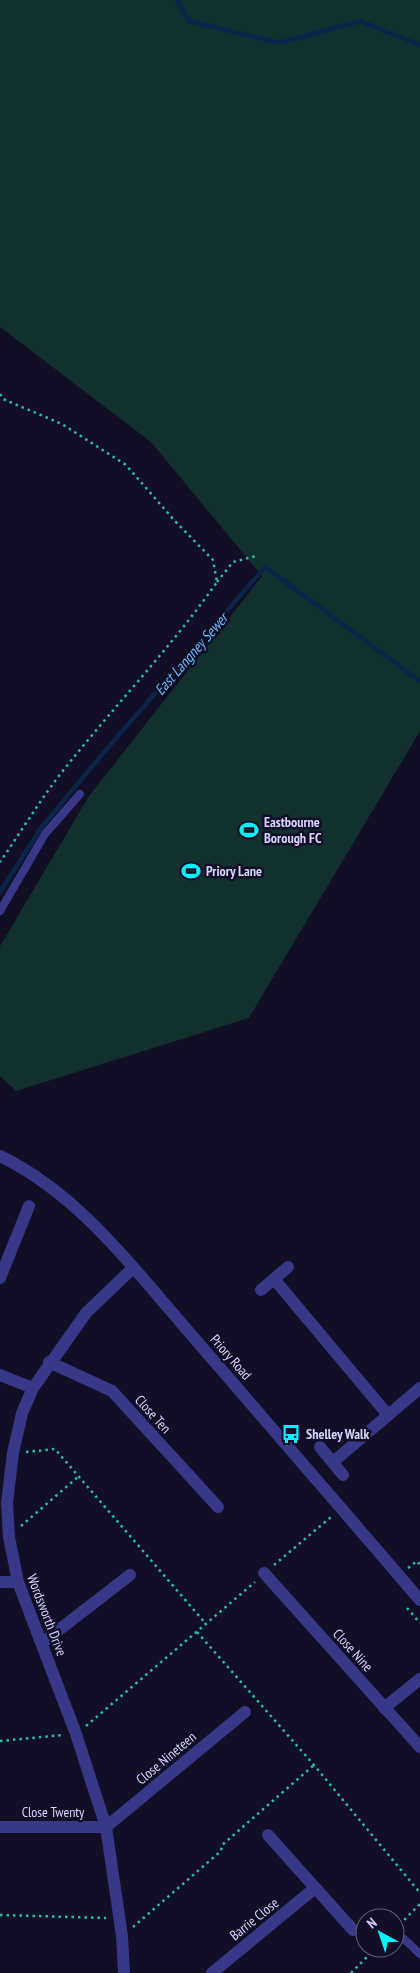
<svg xmlns="http://www.w3.org/2000/svg" width="420" height="1973" viewBox="0 0 420 1973" font-family="'PT Sans Narrow',sans-serif">
<style>
.green{fill:#11302e}
.lines{fill:none;stroke-linecap:round;stroke-linejoin:round}
.stream{stroke:#0a2549;stroke-width:4.5}
.path{stroke:#2abcab;stroke-width:2.5;stroke-dasharray:2.5 4;stroke-linecap:butt}
.service{stroke:#373887;stroke-width:8}
.minor{stroke:#373887;stroke-width:12}
.tertiary{stroke:#373887;stroke-width:12}
.labels{text-anchor:middle;dominant-baseline:central;stroke-width:5;stroke-linejoin:round;paint-order:stroke}
.poi-label{font-size:14px;font-weight:bold;fill:#d6d3ff;stroke:#110e26;text-anchor:start}
.street-label{font-size:14px;fill:#d6d3ff;stroke:#110e26}
.water-label{font-size:15px;font-style:italic;fill:#61bfff;stroke:#110e26}
</style>
<rect width="100%" height="100%" fill="#110e26"/>
<path class="green" d="M 0,0 L 420,0 L 420,731 L 249,1018 L 16,1091 L 0,1076 L 0,946 L 89,796 L 262,576 L 151,442 L 0,327 Z"/>
<g class="lines">
<path class="stream" d="M 177,0 L 189,21 L 280,43 L 360,21 L 420,45
M 0,892 L 41,828 L 105,751 L 265,567 L 420,681"/>
<path class="path" d="M 0,394 L 3,399 L 62,424 L 126,465 L 174,520 L 213,560 L 217,582 C 173,645 118,702 70,762 C 44,793 23,829 0,862
M 217,582 L 233,562 L 256,556
M 26,1452 L 55,1449 L 206,1624
M 21,1526 L 79,1476
M 274,1565 L 331,1517
M 408,1568 L 417,1561 L 420,1565
M 407,1608 L 420,1623
M 197,1632 L 314,1765 L 420,1893
M 86,1726 L 255,1582
M 0,1741 L 63,1735
M 0,1915 L 106,1918
M 133,1927 L 221,1851 L 222,1845 L 314,1765
M 395,1929 L 420,1904
M 351,1973 L 376,1948"/>
<path class="service" d="M 0,911 L 45,834 L 80,794
M 404,1939 L 420,1954"/>
<path class="minor" d="M 0,1278 L 29,1206
M 274,1279 L 388,1415
M 261,1290 L 288,1267
M 49,1362 L 112,1391 L 218,1507
M 0,1375 L 33,1388
M 320,1447 L 343,1475
M 333,1462 L 420,1388
M 264,1573 L 420,1747
M 0,1582 L 18,1582
M 42,1643 L 130,1575
M 384,1708 L 420,1679
M 0,1827 L 106,1827 L 245,1712
M 268,1835 L 353,1930
M 124,1973 L 122,1936 L 106,1827 L 76,1734 L 18,1582 L 9,1537 L 7,1503 L 13,1453 L 22,1413 L 33,1388 L 86,1313 L 133,1268
M 212,1973 L 315,1888"/>
<path class="tertiary" d="M 0,1156 C 81,1195 137,1273 195,1339 C 270,1425 345,1513 420,1600"/>
</g>
<defs>
<g id="stadium-bare" transform="scale(1.5)"><path d="M0-5a6.5 5 0 1 0 0 10a6.5 5 0 1 0 0-10ZM-3.5-1.8h7v3.6h-7Z" fill="#00f3fe" stroke="#110e26" stroke-width="2.5" paint-order="stroke"/></g>
<g id="bus-bare" transform="scale(1.5)"><path d="M-5-6H5V4H4V6H2V4H-2V6H-4V4H-5ZM-3.5-4V0h7V-4ZM-3.5 1.2v1.5H-2V1.2ZM2 1.2v1.5H3.5V1.2Z" fill="#00f3fe" stroke="#110e26" stroke-width="2.5" paint-order="stroke"/></g>
</defs>
<g fill-rule="evenodd">
<use href="#stadium-bare" x="249" y="830"/>
<use href="#stadium-bare" x="191" y="871"/>
<use href="#bus-bare" x="291" y="1434"/>
</g>
<g class="labels">
<g class="poi-label">
<text x="264" y="822">Eastbourne<tspan x="264" dy="16">Borough FC</tspan></text>
<text x="206" y="871">Priory Lane</text>
<text x="306" y="1434">Shelley Walk</text>
</g>
<g class="street-label">
<text transform="translate(231 1357) rotate(49)">Priory Road</text>
<text transform="translate(153 1414) rotate(48)">Close Ten</text>
<text transform="translate(47 1615) rotate(69)">Wordsworth Drive</text>
<text transform="translate(353 1650) rotate(48)">Close Nine</text>
<text transform="translate(166 1758) rotate(-40)">Close Nineteen</text>
<text x="53" y="1812">Close Twenty</text>
<text transform="translate(254 1919) rotate(-39)">Barrie Close</text>
</g>
<g class="water-label">
<text transform="translate(191 654) rotate(-49)">East Langney Sewer</text>
</g>
</g>
<g transform="translate(380 1933) rotate(320)"><circle r="24" fill="#110e26" stroke="#605d7d"/>
<path d="M0-4L9 19L0 12L-9 19Z" fill="#00f3fe"/>
<text y="-8" font-size="14" font-weight="bold" text-anchor="middle" fill="#d6d3ff">N</text>
</g>
</svg>
